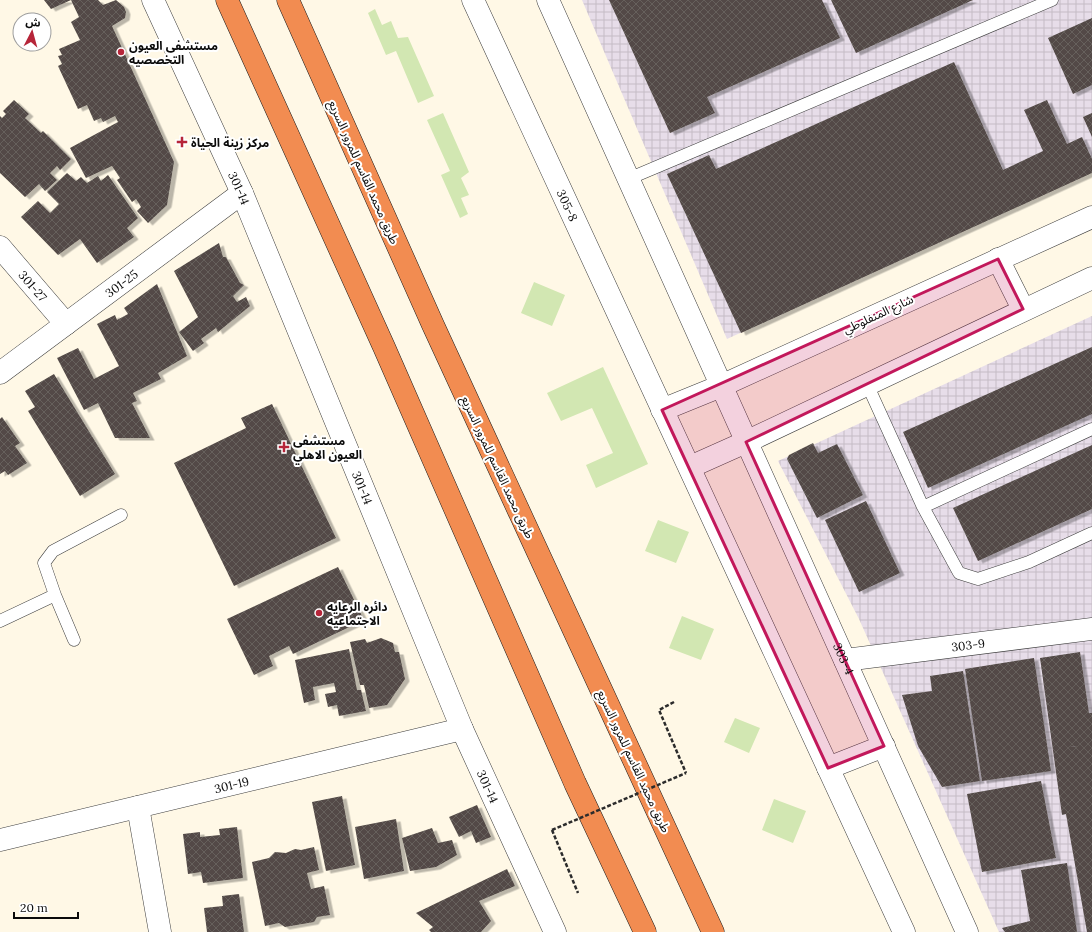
<svg xmlns="http://www.w3.org/2000/svg" width="1092" height="932" viewBox="0 0 1092 932" font-family="Lora,'Noto Sans Arabic',serif">
<style>
.industrial{fill:url(#industrial-grid)}
.grass{fill:#d2e7b2}
.building{fill:url(#building-cross-hatch);filter:url(#shadow)}
.lines{fill:none;stroke-linecap:round;stroke-linejoin:round}
.service-casing{stroke:#3d3d3d;stroke-width:13}
.minor-casing{stroke:#3d3d3d;stroke-width:23}
.tertiary-casing{stroke:#3d3d3d;stroke-width:23}
.motorway-casing{stroke:#1b1b1b;stroke-width:23}
.path{stroke:#2c2c2c;stroke-width:2.5;stroke-dasharray:4 2;stroke-linecap:butt}
.service{stroke:#fff;stroke-width:12}
.minor{stroke:#fff;stroke-width:22}
.tertiary{stroke:#fff;stroke-width:22}
.motorway{stroke:#f28c51;stroke-width:22}
.path-bridge{stroke:#2c2c2c;stroke-width:2.5;stroke-dasharray:4 2;stroke-linecap:butt}
.marked{fill:#c2185b;fill-opacity:0.2;stroke:#c2185b;stroke-width:3;stroke-linejoin:round}
.poi-dot{fill:#b62539;stroke:#fff;stroke-width:1.5}
.labels{text-anchor:middle;dominant-baseline:central;stroke-width:4;stroke-linejoin:round;paint-order:stroke}
.poi-label{font-size:12px;font-weight:bold;fill:#0a0a0a;stroke:#fff;text-anchor:start}
.street-label{font-size:12px;fill:#0a0a0a;stroke:#fff}
</style>
<defs>
<pattern id="industrial-grid" width="8" height="8" patternUnits="userSpaceOnUse"><rect width="8" height="8" fill="#e7dde9"/><path d="M0 4h8M4 0v8" fill="none" stroke="#c5bcc6"/></pattern>
<pattern id="building-cross-hatch" width="8" height="8" patternUnits="userSpaceOnUse"><rect width="8" height="8" fill="#524a46"/><path d="M0 0l8 8M0 8l8-8" fill="none" stroke="#66605c"/></pattern>
<filter id="shadow"><feDropShadow dx="4.5" dy="2.5" stdDeviation="0" flood-color="#0004"/></filter>
</defs>
<rect width="100%" height="100%" fill="#fff8e6"/>
<path class="industrial" d="M 582,0 L 1092,0 L 1092,172 L 727,339 Z
M 1092,316 L 1092,932 L 999,932 L 859,619 L 778,461 Z"/>
<path class="grass" d="M 375,9 L 382,25 L 391,21 L 398,38 L 408,37 L 434,96 L 418,103 L 396,51 L 386,55 L 368,13 Z
M 443,113 L 469,172 L 461,178 L 469,195 L 461,198 L 468,214 L 460,218 L 441,175 L 450,171 L 427,120 Z
M 534,282 L 565,295 L 552,326 L 521,313 Z
M 603,367 L 648,464 L 596,488 L 586,465 L 613,453 L 592,408 L 561,421 L 547,393 Z
M 658,520 L 689,532 L 676,563 L 645,551 Z
M 682,616 L 714,629 L 701,660 L 669,648 Z
M 735,718 L 760,728 L 749,753 L 724,742 Z
M 774,799 L 806,811 L 793,843 L 762,830 Z"/>
<path class="building" d="M 44,0 L 71,0 L 51,9 Z
M 71,0 L 98,0 L 103,5 L 116,0 L 124,7 L 126,12 L 125,18 L 112,26 L 174,162 L 167,205 L 148,223 L 137,211 L 141,207 L 136,199 L 132,202 L 117,180 L 120,178 L 112,166 L 86,178 L 70,148 L 118,122 L 115,116 L 103,122 L 101,118 L 94,121 L 87,105 L 78,109 L 58,66 L 62,64 L 58,56 L 62,55 L 59,49 L 80,40 L 71,22 L 79,17 Z
M 609,0 L 822,0 L 840,38 L 707,97 L 715,113 L 670,133 Z
M 831,0 L 973,0 L 856,53 Z
M 1092,18 L 1092,85 L 1073,94 L 1048,38 Z
M 954,62 L 1003,170 L 1043,151 L 1024,110 L 1047,100 L 1067,144 L 1082,137 L 1092,159 L 1092,173 L 741,333 L 667,174 L 709,155 L 716,169 Z
M 14,100 L 29,114 L 25,118 L 41,133 L 43,131 L 71,159 L 60,170 L 57,166 L 50,173 L 57,180 L 45,191 L 39,184 L 25,197 L 0,173 L 0,116 L 2,118 L 6,114 L 3,111 Z
M 1092,113 L 1092,137 L 1083,117 Z
M 67,173 L 76,181 L 81,177 L 87,183 L 98,176 L 101,181 L 108,175 L 138,218 L 127,228 L 134,237 L 97,263 L 80,239 L 58,255 L 21,217 L 38,201 L 50,213 L 59,204 L 47,192 Z
M 219,243 L 223,257 L 226,257 L 240,283 L 244,285 L 233,296 L 237,302 L 246,297 L 250,306 L 218,332 L 216,328 L 201,339 L 204,343 L 193,351 L 179,332 L 198,317 L 174,271 Z
M 157,284 L 187,356 L 158,373 L 161,379 L 133,393 L 137,401 L 132,403 L 150,438 L 115,438 L 98,403 L 84,410 L 57,358 L 78,348 L 94,379 L 119,366 L 97,324 L 115,315 L 117,320 L 128,314 L 124,308 Z
M 1092,347 L 1092,414 L 928,488 L 903,432 Z
M 54,374 L 115,474 L 80,496 L 28,411 L 35,407 L 25,391 Z
M 272,404 L 336,538 L 234,586 L 174,463 L 246,428 L 241,418 Z
M 2,417 L 20,443 L 15,446 L 27,463 L 8,475 L 5,471 L 0,474 L 0,419 Z
M 813,443 L 818,453 L 837,444 L 863,495 L 817,518 L 787,459 L 789,455 Z
M 1092,445 L 1092,509 L 978,561 L 953,508 Z
M 866,501 L 900,573 L 859,592 L 825,520 Z
M 338,567 L 364,620 L 293,654 L 289,646 L 269,656 L 273,666 L 254,675 L 227,619 Z
M 381,638 L 393,643 L 395,652 L 399,652 L 405,679 L 387,705 L 369,708 L 364,685 L 360,685 L 350,642 L 365,639 L 367,643 Z
M 349,649 L 357,690 L 361,690 L 366,711 L 339,716 L 337,705 L 328,707 L 325,694 L 336,692 L 334,683 L 313,687 L 315,700 L 304,703 L 295,660 Z
M 1080,652 L 1089,713 L 1092,713 L 1092,744 L 1070,747 L 1092,744 L 1092,932 L 1087,932 L 1066,814 L 1062,815 L 1040,658 Z
M 1034,658 L 1051,771 L 982,781 L 965,669 Z
M 963,671 L 980,781 L 942,787 L 918,746 L 902,695 L 932,691 L 930,676 Z
M 1041,781 L 1056,858 L 982,872 L 967,794 Z
M 342,796 L 355,865 L 326,871 L 312,802 Z
M 477,805 L 491,837 L 476,843 L 471,831 L 459,837 L 449,817 Z
M 396,819 L 404,871 L 364,879 L 355,827 Z
M 237,827 L 243,878 L 203,883 L 201,872 L 188,874 L 183,834 L 200,832 L 200,837 L 220,835 L 219,829 Z
M 432,828 L 438,843 L 452,840 L 457,855 L 436,867 L 410,871 L 402,838 Z
M 314,847 L 319,870 L 307,873 L 311,889 L 324,886 L 330,915 L 317,917 L 314,922 L 285,927 L 279,923 L 265,926 L 252,862 L 269,858 L 275,852 L 286,853 L 295,849 L 301,850 Z
M 1067,863 L 1077,932 L 1005,932 L 1002,928 L 1030,921 L 1021,870 Z
M 507,869 L 515,886 L 479,901 L 491,921 L 481,932 L 431,932 L 429,930 L 433,927 L 416,913 Z
M 239,894 L 244,932 L 207,932 L 204,908 L 223,906 L 222,896 Z"/>
<g class="lines">
<g class="service-casing">
<path id="service" d="M 628,179 L 1052,0
M 867,384 L 923,507 L 959,573 L 978,579 L 1029,562 L 1092,533
M 923,507 L 1092,429
M 55,595 L 74,640
M 0,621 L 55,595 L 44,563 L 53,551 L 121,515"/>
</g>
<g class="minor-casing">
<g id="minor">
<path id="s1" d="M 153,0 L 242,193 L 462,729 L 555,932"/>
<path id="s2" d="M 0,247 L 66,324"/>
<path id="s3" d="M 0,373 L 242,193"/>
<path id="s4" d="M 845,660 L 1092,629"/>
<path d="M 138,807 L 160,932"/>
<path id="s5" d="M 0,840 L 462,729"/>
</g>
</g>
<g class="tertiary-casing">
<g id="tertiary">
<path id="s6" d="M 473,0 L 904,932"/>
<path id="s7" d="M 548,0 L 967,932"/>
<path d="M 998,259 L 1023,309"/>
<path d="M 662,410 L 721,386 L 1092,217"/>
<path d="M 690,467 L 746,442 L 1092,278"/>
<path d="M 828,768 L 884,746"/>
</g>
</g>
<g class="motorway-casing">
<path id="motorway" d="M 227,0 L 384,347 L 575,783 L 645,932
M 288,0 L 433,325 L 713,932"/>
</g>
<path class="path" d="M 674,702 L 659,710 L 686,773
M 552,830 L 578,893"/>
<use href="#service" class="service"/>
<use href="#minor" class="minor"/>
<use href="#tertiary" class="tertiary"/>
<use href="#motorway" class="motorway"/>
<path class="path-bridge" d="M 552,830 L 686,773"/>
</g>
<path class="marked" d="M 998,259 L 1023,309 L 746,442 L 884,746 L 828,768 L 662,410 Z"/>
<g class="poi-dot">
<circle cx="121" cy="52" r="4"/>
<path d="M180 136h4v4h4v4h-4v4h-4v-4h-4v-4h4z"/>
<path d="M282 441h4v4h4v4h-4v4h-4v-4h-4v-4h4z"/>
<circle cx="319" cy="613" r="4"/>
</g>
<g class="labels">
<g class="poi-label">
<text x="129" y="45">مستشفى العيون<tspan x="129" dy="14">التخصصيه</tspan></text>
<text x="191" y="142">مركز زينة الحياة</text>
<text x="293" y="440">مستشفى<tspan x="293" dy="14">العيون الاهلي</tspan></text>
<text x="327" y="606">دائره الرعايه<tspan x="327" dy="14">الاجتماعيه</tspan></text>
</g>
<g class="street-label">
<text transform="translate(364 172) rotate(66)">طريق محمد القاسم للمرور السريع</text>
<text stroke="none"><textPath href="#s1" startOffset="207">301-14</textPath></text>
<text stroke="none"><textPath href="#s6" startOffset="226">305-8</textPath></text>
<text stroke="none"><textPath href="#s3" startOffset="151">301-25</textPath></text>
<text stroke="none"><textPath href="#s2" startOffset="51">301-27</textPath></text>
<text transform="translate(878 314) rotate(-25)">شارع المنفلوطي</text>
<text transform="translate(498 467) rotate(65)">طريق محمد القاسم للمرور السريع</text>
<text stroke="none"><textPath href="#s1" startOffset="531">301-14</textPath></text>
<text stroke="none"><textPath href="#s4" startOffset="124">303-9</textPath></text>
<text stroke="none"><textPath href="#s7" startOffset="722">303-4</textPath></text>
<text transform="translate(634 761) rotate(65)">طريق محمد القاسم للمرور السريع</text>
<text stroke="none"><textPath href="#s5" startOffset="238">301-19</textPath></text>
<text stroke="none"><textPath href="#s1" startOffset="855">301-14</textPath></text>
</g>
</g>
<g transform="translate(32 32) rotate(6)"><circle r="19" fill="#ffffff" stroke="#9d9d9d"/>
<path d="M0-3L7 15L0 10L-7 15Z" fill="#b62539"/>
<text y="-6" font-size="11" font-weight="bold" text-anchor="middle" fill="#0a0a0a">ش</text>
</g>
<path d="M14 912v6h64v-6" fill="none" stroke="#0a0a0a" stroke-width="2"/>
<text x="20" y="912" font-size="12" fill="#0a0a0a" stroke="#ffffff" stroke-width="3" paint-order="stroke">20 m</text>
</svg>
